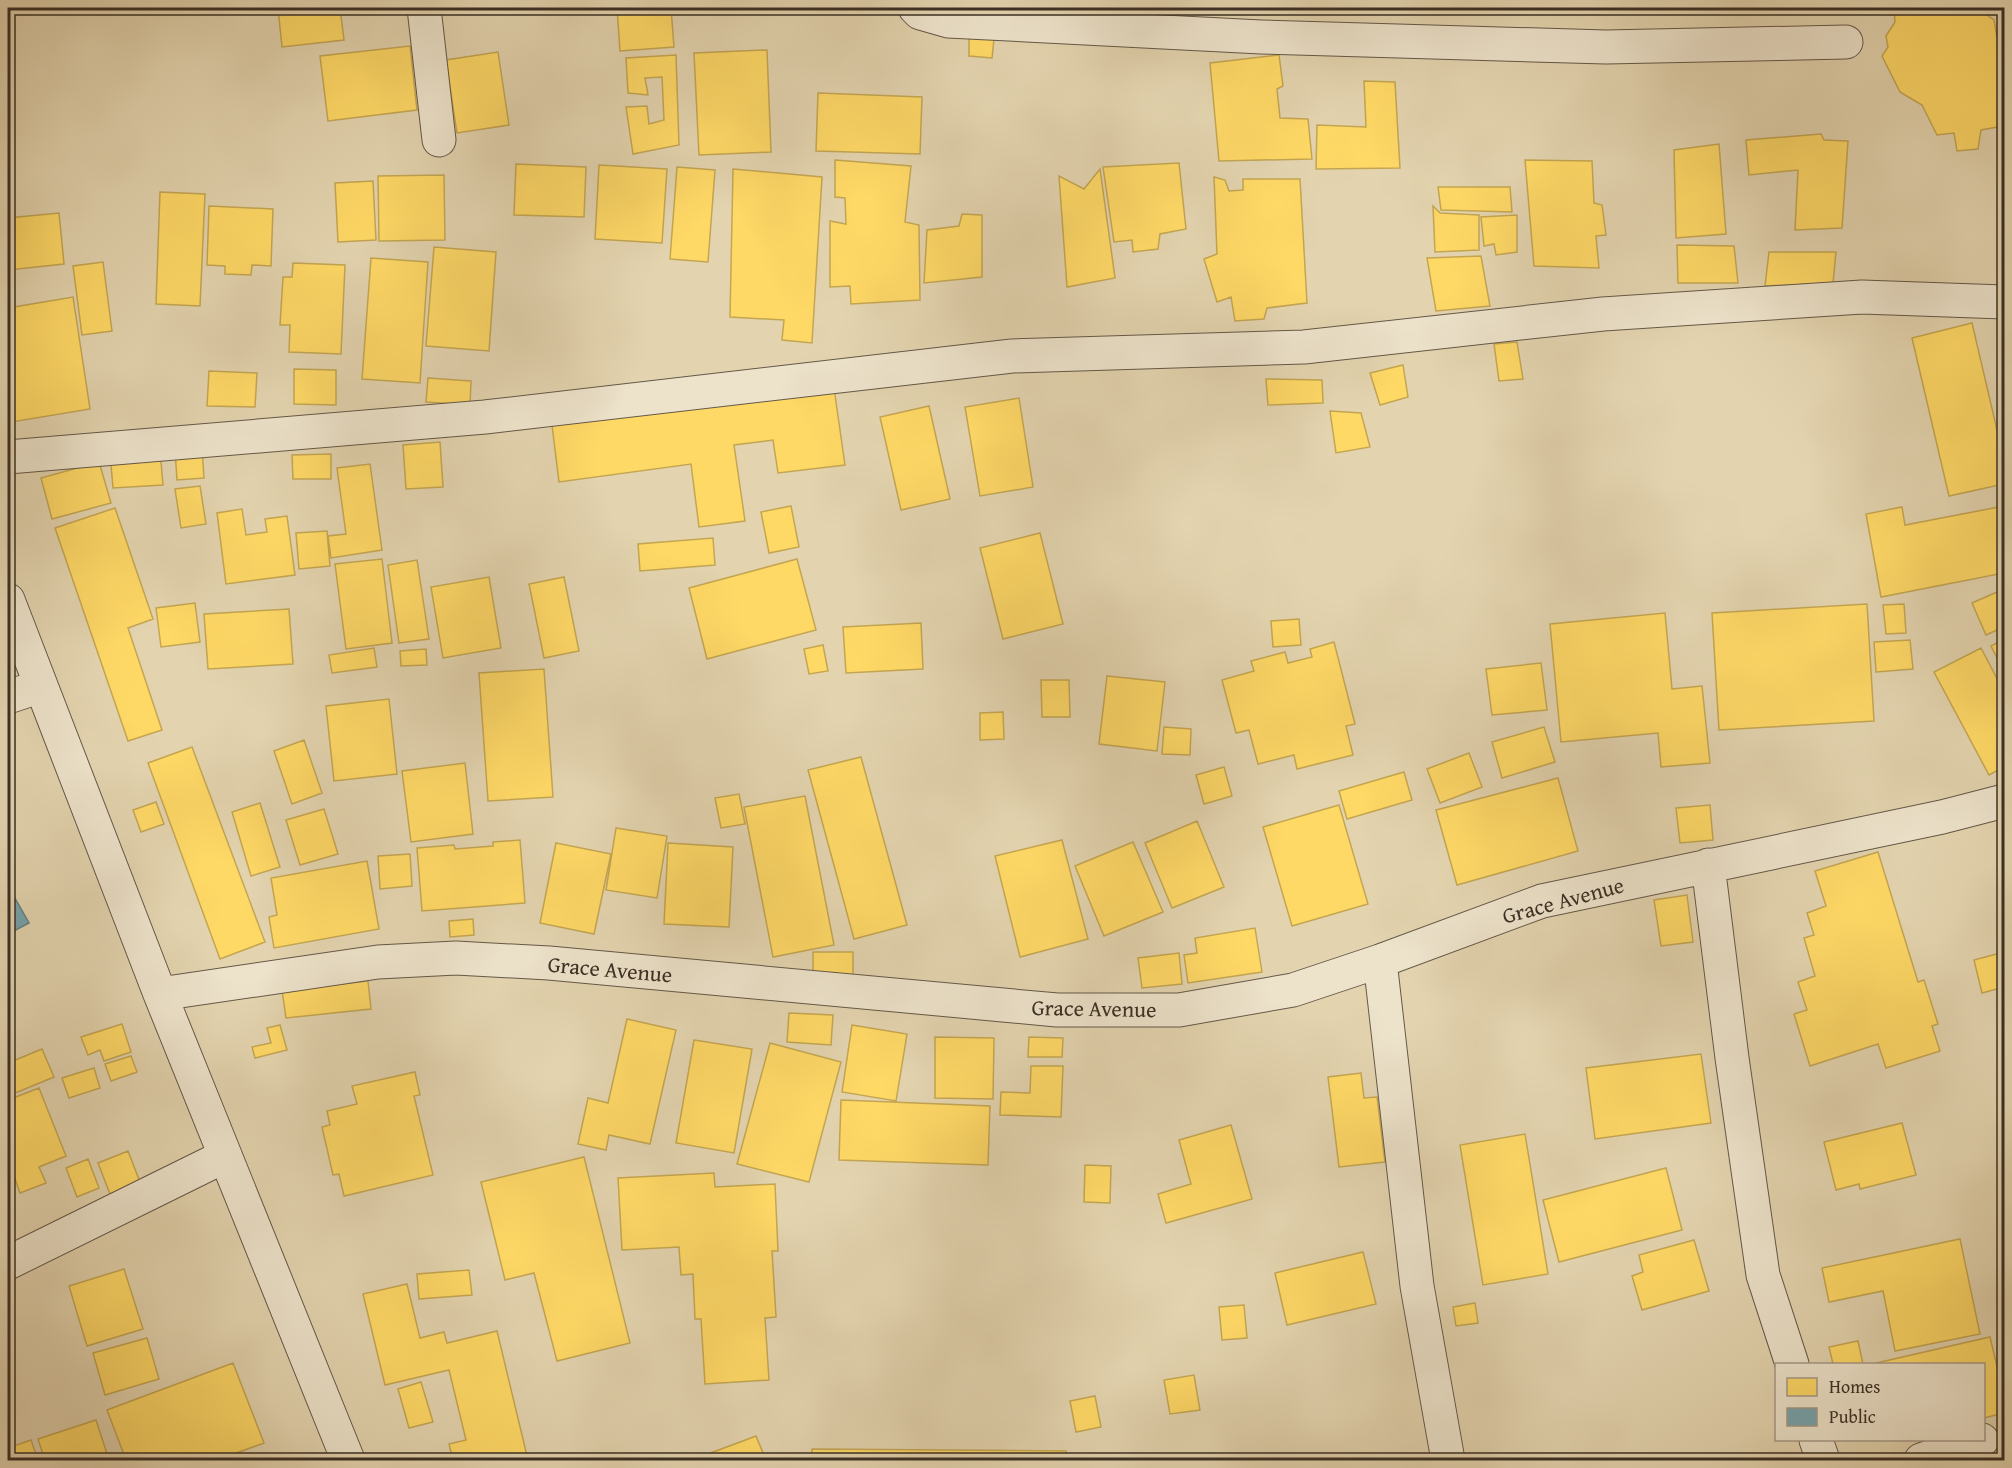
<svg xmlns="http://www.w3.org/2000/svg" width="2012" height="1468" viewBox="0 0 2012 1468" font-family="'Gentium Book Plus',serif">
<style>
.homes{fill:#ffd966;stroke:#c4a652;stroke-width:1.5}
.public{fill:#76a5af;stroke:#648286;stroke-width:1.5}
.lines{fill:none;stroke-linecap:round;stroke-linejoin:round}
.minor-casing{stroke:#645848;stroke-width:35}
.minor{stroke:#ede3cb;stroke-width:33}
.labels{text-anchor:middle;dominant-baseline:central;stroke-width:6;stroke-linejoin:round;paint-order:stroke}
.street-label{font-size:22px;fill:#3a2f25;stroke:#ede3cb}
</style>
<rect width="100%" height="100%" fill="#e3d4af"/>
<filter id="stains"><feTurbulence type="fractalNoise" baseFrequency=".00333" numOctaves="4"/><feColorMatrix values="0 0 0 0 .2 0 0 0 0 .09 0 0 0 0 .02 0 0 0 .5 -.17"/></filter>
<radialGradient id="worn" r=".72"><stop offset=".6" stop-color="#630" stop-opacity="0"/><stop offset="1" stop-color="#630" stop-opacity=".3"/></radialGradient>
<path class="homes" d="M 278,8 L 340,8 L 344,40 L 282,47 Z
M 617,8 L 671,8 L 674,47 L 620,51 Z
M 1894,8 L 1977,8 L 1994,20 L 2004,77 L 2004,124 L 2003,126 L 1981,130 L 1978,149 L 1957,151 L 1954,133 L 1937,135 L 1922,105 L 1900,92 L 1882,56 L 1888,47 L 1886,36 L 1895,22 Z
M 969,29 L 995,30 L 992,58 L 969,56 Z
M 410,46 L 417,110 L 328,121 L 320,56 Z
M 767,50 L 771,152 L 699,155 L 694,53 Z
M 498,52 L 509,125 L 457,133 L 446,60 Z
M 676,55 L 679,145 L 633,154 L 626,107 L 647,106 L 649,124 L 664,120 L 662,77 L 645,78 L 648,95 L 628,93 L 626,58 Z
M 1279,55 L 1283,86 L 1277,89 L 1280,118 L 1308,119 L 1312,159 L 1219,161 L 1210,63 Z
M 1364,81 L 1395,82 L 1400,168 L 1316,169 L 1317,125 L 1366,127 Z
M 818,93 L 922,97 L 920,154 L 816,151 Z
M 1821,134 L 1824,140 L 1848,141 L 1842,228 L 1795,230 L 1798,170 L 1749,175 L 1746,140 Z
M 1719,144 L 1726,234 L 1676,238 L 1674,150 Z
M 835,160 L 911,166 L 905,222 L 919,225 L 920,300 L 851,304 L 850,286 L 830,287 L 830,221 L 846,224 L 845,198 L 835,197 Z
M 1525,160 L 1592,161 L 1594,203 L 1602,205 L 1606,235 L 1596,236 L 1599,268 L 1534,266 Z
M 1179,163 L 1186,229 L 1160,234 L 1158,249 L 1133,252 L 1132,240 L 1114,242 L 1103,167 Z
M 516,164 L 586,167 L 584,217 L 514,215 Z
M 599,165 L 667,169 L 662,243 L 595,239 Z
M 677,167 L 715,170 L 708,262 L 670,259 Z
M 733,169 L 822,177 L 812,343 L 782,340 L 784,320 L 730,317 Z
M 1100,169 L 1115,278 L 1067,287 L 1059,176 L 1084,189 Z
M 444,175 L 445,240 L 379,241 L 378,176 Z
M 1214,177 L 1225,180 L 1229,191 L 1243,190 L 1243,179 L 1300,179 L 1307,303 L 1267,308 L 1264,319 L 1235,321 L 1231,297 L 1217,302 L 1204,259 L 1217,254 Z
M 373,181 L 376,240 L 338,242 L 335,183 Z
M 1438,187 L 1510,187 L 1512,212 L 1441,210 Z
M 160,192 L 205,194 L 200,306 L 156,304 Z
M 209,206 L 273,209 L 271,266 L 252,265 L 251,275 L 225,274 L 225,266 L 207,265 Z
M 1433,206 L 1440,213 L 1479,215 L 1479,250 L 1435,252 Z
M 59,213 L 64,264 L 8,270 L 8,218 Z
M 962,214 L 982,215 L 982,277 L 924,283 L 927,230 L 959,226 Z
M 1517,215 L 1517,252 L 1496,255 L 1494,244 L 1484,246 L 1481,217 Z
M 1677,245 L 1734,246 L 1738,283 L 1678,283 Z
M 434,247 L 496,252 L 489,351 L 426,346 Z
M 1769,252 L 1836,252 L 1833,283 L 1765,286 Z
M 1481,256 L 1490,306 L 1436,311 L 1427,258 Z
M 371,258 L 428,262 L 420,383 L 362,379 Z
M 103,262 L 112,331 L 82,335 L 73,266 Z
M 293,263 L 345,265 L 341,354 L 289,352 L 290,325 L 280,325 L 283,277 L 292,277 Z
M 73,297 L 90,409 L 12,422 L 8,395 L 8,308 Z
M 1972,323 L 2004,460 L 2004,484 L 1949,496 L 1912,338 Z
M 1517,342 L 1523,379 L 1499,381 L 1494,344 Z
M 1403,365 L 1408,397 L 1380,405 L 1370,373 Z
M 294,369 L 336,370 L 336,405 L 294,404 Z
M 209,371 L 257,373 L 255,407 L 207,406 Z
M 428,378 L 471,381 L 470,405 L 426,402 Z
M 1266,379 L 1322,380 L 1323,403 L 1268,405 Z
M 834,388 L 845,465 L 778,473 L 773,440 L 734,445 L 745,521 L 699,527 L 691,464 L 559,482 L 552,425 Z
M 1019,398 L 1033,487 L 980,496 L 965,407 Z
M 929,406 L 950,499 L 901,510 L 880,417 Z
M 1330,411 L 1361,413 L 1370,447 L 1336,453 Z
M 440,442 L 443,487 L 406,489 L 403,445 Z
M 202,448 L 204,478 L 177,480 L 175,450 Z
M 160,450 L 163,485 L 113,488 L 110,454 Z
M 331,454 L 331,479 L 293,479 L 292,455 Z
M 99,462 L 111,503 L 52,519 L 41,478 Z
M 370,464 L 382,550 L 331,558 L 328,536 L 346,534 L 337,468 Z
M 200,486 L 206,524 L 181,528 L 175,489 Z
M 791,506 L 799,547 L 769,553 L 761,512 Z
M 2004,506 L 2004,573 L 1881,597 L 1866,514 L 1902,507 L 1905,525 Z
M 115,508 L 153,619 L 128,628 L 162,730 L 128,741 L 55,528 Z
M 242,509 L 246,535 L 267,532 L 265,519 L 287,516 L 295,575 L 226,584 L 217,513 Z
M 327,531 L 330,566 L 299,569 L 296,533 Z
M 1040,533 L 1063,624 L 1003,639 L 980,548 Z
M 713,538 L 715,565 L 640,571 L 638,544 Z
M 382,559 L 392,643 L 346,649 L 335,564 Z
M 797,559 L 816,630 L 707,659 L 689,588 Z
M 417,560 L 429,639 L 399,643 L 388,565 Z
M 489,577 L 501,648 L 443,658 L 431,587 Z
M 564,577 L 579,651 L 544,658 L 529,584 Z
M 2004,589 L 2004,627 L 1986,635 L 1972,603 Z
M 195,603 L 200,642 L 161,647 L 156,608 Z
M 1867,604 L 1874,721 L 1719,730 L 1712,613 Z
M 1904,604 L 1906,633 L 1886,634 L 1883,605 Z
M 289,609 L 293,664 L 208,669 L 204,614 Z
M 1665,613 L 1672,689 L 1702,686 L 1710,763 L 1661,767 L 1658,733 L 1561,742 L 1550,624 Z
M 1299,619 L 1301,645 L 1273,647 L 1271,621 Z
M 921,623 L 923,669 L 846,673 L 843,627 Z
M 2004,639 L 2004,672 L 1991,646 Z
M 1910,640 L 1913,669 L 1876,672 L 1874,642 Z
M 1334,642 L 1355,724 L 1346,726 L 1353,755 L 1297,769 L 1294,755 L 1258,764 L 1249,730 L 1236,733 L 1222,680 L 1254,671 L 1251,661 L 1285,652 L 1288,663 L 1312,657 L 1310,649 Z
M 823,645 L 828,671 L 809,674 L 804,649 Z
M 374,648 L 377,667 L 332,673 L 329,655 Z
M 1981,648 L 2004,692 L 2004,767 L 1989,775 L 1934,672 Z
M 426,649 L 427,665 L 401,666 L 400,651 Z
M 1541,663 L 1547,710 L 1492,715 L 1486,669 Z
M 544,669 L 553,797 L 488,801 L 479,673 Z
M 1107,676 L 1165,682 L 1157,751 L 1099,744 Z
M 1041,680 L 1069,680 L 1070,717 L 1042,717 Z
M 389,699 L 397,774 L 334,781 L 326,706 Z
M 1003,712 L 1004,739 L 980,740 L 980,713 Z
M 1164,727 L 1191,729 L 1190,755 L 1162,754 Z
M 1544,727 L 1555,762 L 1502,778 L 1492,742 Z
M 304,740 L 322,793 L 292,804 L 274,751 Z
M 192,747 L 265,942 L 220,959 L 148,763 Z
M 1469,753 L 1482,787 L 1440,803 L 1427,769 Z
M 861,757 L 907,925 L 854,939 L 808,770 Z
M 465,763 L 473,834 L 411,842 L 402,771 Z
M 1224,767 L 1232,796 L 1204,804 L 1196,775 Z
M 1404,772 L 1412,800 L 1347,819 L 1339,791 Z
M 1558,778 L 1578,851 L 1457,885 L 1436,810 Z
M 739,794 L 745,824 L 721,828 L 715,798 Z
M 805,796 L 834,945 L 773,957 L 744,807 Z
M 156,802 L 164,824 L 141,832 L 133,810 Z
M 260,803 L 280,867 L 251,876 L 232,812 Z
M 1339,805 L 1368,904 L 1292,926 L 1263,827 Z
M 1710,805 L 1713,840 L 1680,843 L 1676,808 Z
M 324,809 L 338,854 L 300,865 L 286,820 Z
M 1197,821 L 1224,887 L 1172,908 L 1145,843 Z
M 616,828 L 667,836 L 657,898 L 606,890 Z
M 520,840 L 525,903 L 422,911 L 417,848 L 454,845 L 455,849 L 493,846 L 493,842 Z
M 1062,840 L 1088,939 L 1020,957 L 995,856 Z
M 1133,842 L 1163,912 L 1104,936 L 1075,866 Z
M 556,843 L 611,854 L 594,934 L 540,923 Z
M 668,843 L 733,847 L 729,927 L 664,924 Z
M 1878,852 L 1918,982 L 1924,980 L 1938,1024 L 1932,1026 L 1940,1051 L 1886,1068 L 1878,1044 L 1810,1066 L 1794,1014 L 1807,1010 L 1798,982 L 1815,976 L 1804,938 L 1814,935 L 1807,913 L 1826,906 L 1815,871 Z
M 410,854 L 412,886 L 380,889 L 378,856 Z
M 367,861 L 379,929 L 274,948 L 269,917 L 277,915 L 271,878 Z
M 1687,895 L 1693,942 L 1661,946 L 1654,900 Z
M 473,919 L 474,935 L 450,937 L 449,921 Z
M 1255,928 L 1262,972 L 1188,983 L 1184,955 L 1197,953 L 1195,938 Z
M 813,952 L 853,952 L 853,980 L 813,979 Z
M 2004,952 L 2004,987 L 1982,993 L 1974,960 Z
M 1179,953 L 1182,984 L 1142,988 L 1138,958 Z
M 368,981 L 371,1009 L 286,1018 L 282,990 Z
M 789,1013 L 833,1015 L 831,1045 L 787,1042 Z
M 627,1019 L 676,1030 L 650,1144 L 609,1135 L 606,1150 L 578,1144 L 588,1098 L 608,1103 Z
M 122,1024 L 131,1052 L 104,1061 L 100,1050 L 88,1055 L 81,1037 Z
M 280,1025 L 287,1050 L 255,1058 L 252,1047 L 271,1043 L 267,1028 Z
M 852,1025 L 907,1034 L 896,1101 L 842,1092 Z
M 935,1037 L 994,1038 L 993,1099 L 935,1098 Z
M 1029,1037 L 1063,1038 L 1062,1057 L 1028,1057 Z
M 694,1040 L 752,1049 L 734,1153 L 676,1143 Z
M 770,1043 L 841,1062 L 809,1182 L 737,1164 Z
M 42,1049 L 54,1077 L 8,1096 L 8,1063 Z
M 1701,1054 L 1711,1123 L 1595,1139 L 1586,1068 Z
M 131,1056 L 137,1072 L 111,1081 L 105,1064 Z
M 1031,1066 L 1063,1066 L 1061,1117 L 1000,1115 L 1001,1092 L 1030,1093 Z
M 94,1068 L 100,1088 L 69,1098 L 62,1078 Z
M 415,1072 L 420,1095 L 414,1096 L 433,1175 L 344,1196 L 339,1174 L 333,1175 L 322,1127 L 330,1125 L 327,1111 L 357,1104 L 352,1086 Z
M 1361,1073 L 1364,1098 L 1377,1097 L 1385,1162 L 1339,1167 L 1328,1077 Z
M 39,1088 L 66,1156 L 39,1167 L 46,1183 L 20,1193 L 14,1176 L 8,1184 L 8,1100 Z
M 841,1100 L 990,1106 L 988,1165 L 839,1160 Z
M 1902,1123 L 1916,1175 L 1860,1189 L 1859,1184 L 1836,1190 L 1824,1142 Z
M 1231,1125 L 1252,1199 L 1166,1223 L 1158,1194 L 1191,1184 L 1179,1140 Z
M 1525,1134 L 1548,1274 L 1483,1285 L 1460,1145 Z
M 128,1151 L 140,1182 L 110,1194 L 98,1163 Z
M 584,1157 L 630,1343 L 557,1361 L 534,1273 L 505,1280 L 481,1182 Z
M 88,1159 L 99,1188 L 77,1197 L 66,1168 Z
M 1085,1165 L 1111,1166 L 1110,1203 L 1084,1202 Z
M 1666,1168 L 1682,1230 L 1559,1262 L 1543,1200 Z
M 714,1173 L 715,1187 L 775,1184 L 778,1251 L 772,1251 L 776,1317 L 765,1318 L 769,1380 L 705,1384 L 701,1319 L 695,1319 L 693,1274 L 681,1275 L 679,1247 L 622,1250 L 618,1178 Z
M 1960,1239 L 1980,1334 L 1895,1351 L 1883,1291 L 1829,1302 L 1822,1268 Z
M 1694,1240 L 1709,1291 L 1642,1310 L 1632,1276 L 1643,1272 L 1639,1255 Z
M 1363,1252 L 1376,1304 L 1287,1325 L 1275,1273 Z
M 124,1269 L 143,1329 L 87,1346 L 69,1286 Z
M 469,1270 L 472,1295 L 419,1299 L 417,1274 Z
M 407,1284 L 420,1338 L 444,1332 L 447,1343 L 497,1331 L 528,1460 L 453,1460 L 449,1444 L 466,1440 L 449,1370 L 385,1385 L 363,1294 Z
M 1475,1303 L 1478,1323 L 1456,1326 L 1453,1307 Z
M 1244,1305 L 1247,1338 L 1222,1340 L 1219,1307 Z
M 1990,1337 L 2004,1396 L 2004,1413 L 1984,1418 L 1984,1364 L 1872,1364 Z
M 147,1338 L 159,1379 L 105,1395 L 93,1353 Z
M 1858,1341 L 1863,1364 L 1833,1364 L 1829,1347 Z
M 233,1363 L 264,1443 L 217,1460 L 126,1460 L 107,1410 Z
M 1194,1375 L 1200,1410 L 1170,1414 L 1164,1380 Z
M 421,1382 L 433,1422 L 409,1428 L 398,1389 Z
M 1095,1396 L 1101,1427 L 1076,1432 L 1070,1401 Z
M 96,1420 L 109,1460 L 45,1460 L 38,1439 Z
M 756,1436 L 766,1460 L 711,1460 L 708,1454 Z
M 31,1440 L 38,1460 L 8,1460 L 8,1448 Z
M 812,1449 L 1066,1451 L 1066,1460 L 812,1460 Z"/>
<path class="public" d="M 11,891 L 29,923 L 14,931 L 8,919 L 8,893 Z"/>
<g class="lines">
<g class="minor-casing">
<path id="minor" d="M 424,8 L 439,140
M 915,8 L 920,13 L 948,21 L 1261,37 L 1606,47 L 1846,42
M 8,457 L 485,417 L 1012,356 L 1304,347 L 1603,314 L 1862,297 L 2004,302
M 8,600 L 160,994 L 348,1460
M 8,697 L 41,686
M 1708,865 L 1732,1058 L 1763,1275 L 1792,1364
M 1380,961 L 1417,1286 L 1448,1460
M 160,994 L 378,962 L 456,958 L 549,963 L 1057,1010 L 1179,1010 L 1293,990 L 1380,961 L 1542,901 L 1942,817 L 2004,801
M 8,1263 L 225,1156
M 1816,1440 L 1823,1460
M 1921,1460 L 1982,1440"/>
</g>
<use href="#minor" class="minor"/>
</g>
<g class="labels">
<g class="street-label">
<text transform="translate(1563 900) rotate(-15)">Grace Avenue</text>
<text transform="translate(610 969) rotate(5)">Grace Avenue</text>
<text transform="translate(1094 1008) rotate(1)">Grace Avenue</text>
</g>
</g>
<rect width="2012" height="1468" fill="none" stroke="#e3d4af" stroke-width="30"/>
<rect x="9" y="9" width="1994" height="1450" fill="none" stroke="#3a2f25" stroke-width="3"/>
<rect x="15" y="15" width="1982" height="1438" fill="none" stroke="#3a2f25" stroke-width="1.5"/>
<rect x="1775" y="1363" width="210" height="78" fill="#ede3cb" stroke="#a59b89" stroke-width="1.5"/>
<rect x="1787" y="1378" width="30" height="18" fill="#ffd966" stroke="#a59b89" stroke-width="1.5"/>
<text x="1829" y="1393" font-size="18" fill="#3a2f25">Homes</text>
<rect x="1787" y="1408" width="30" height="18" fill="#76a5af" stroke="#a59b89" stroke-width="1.5"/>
<text x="1829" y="1423" font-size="18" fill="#3a2f25">Public</text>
<rect width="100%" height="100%" filter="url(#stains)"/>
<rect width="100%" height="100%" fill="url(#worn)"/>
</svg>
